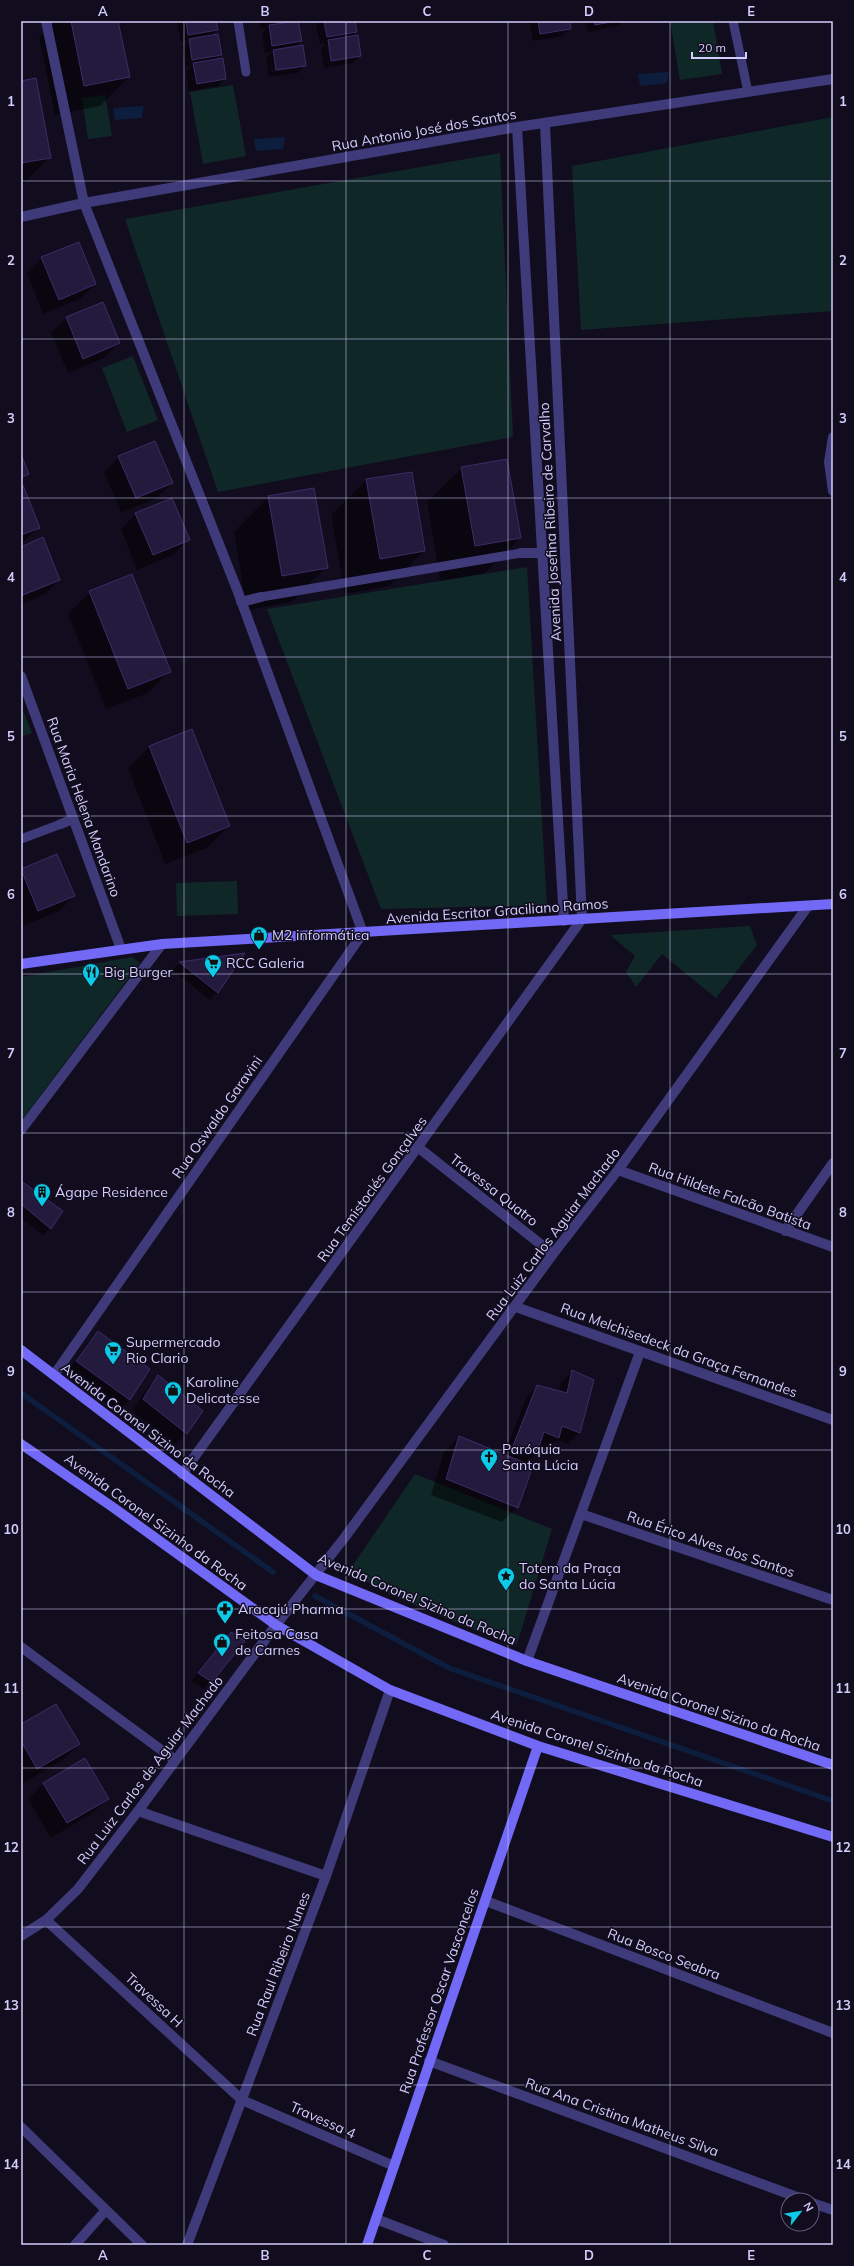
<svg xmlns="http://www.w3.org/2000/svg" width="854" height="2266" viewBox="0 0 854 2266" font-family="Mulish,sans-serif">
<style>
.green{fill:#102727}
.water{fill:#0d1d3d}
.shadow{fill:#0007;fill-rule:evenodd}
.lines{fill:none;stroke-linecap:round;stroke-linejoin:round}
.stream{stroke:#0d1d3d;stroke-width:5.5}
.building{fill:#231a3e;stroke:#3b2d68}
.lane{stroke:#3f3a7a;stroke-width:9}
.street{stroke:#3f3a7a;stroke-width:10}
.secondary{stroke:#7269f7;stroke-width:10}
.grid{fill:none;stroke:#d4ccfc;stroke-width:1;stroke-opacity:0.55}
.labels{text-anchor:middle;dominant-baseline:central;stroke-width:3;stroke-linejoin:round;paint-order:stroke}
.street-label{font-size:14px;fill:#d4ccfc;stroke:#110d1e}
.poi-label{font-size:14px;fill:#d4ccfc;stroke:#110d1e;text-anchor:start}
.neatline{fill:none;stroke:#d4ccfc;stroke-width:1.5}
.grid-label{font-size:13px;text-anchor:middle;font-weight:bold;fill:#d4ccfc}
</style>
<rect width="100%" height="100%" fill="#110d1e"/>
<path class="green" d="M 670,21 L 713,21 L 722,74 L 680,80 Z
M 233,85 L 246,156 L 203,164 L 190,92 Z
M 105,95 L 112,136 L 88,139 L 82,98 Z
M 833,117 L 833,311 L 581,330 L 572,166 Z
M 500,153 L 513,437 L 218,492 L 125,219 Z
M 133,356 L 158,420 L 127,432 L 102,368 Z
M 527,567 L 547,905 L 381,909 L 267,609 Z
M 21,705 L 32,733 L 21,737 Z
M 237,881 L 238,914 L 177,916 L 176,883 Z
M 750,926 L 757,945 L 716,998 L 662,954 L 636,987 L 626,972 L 635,956 L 610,935 Z
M 132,957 L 140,963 L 21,1121 L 21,977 Z
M 415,1474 L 552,1529 L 517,1644 L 469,1628 L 391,1595 L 349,1571 Z"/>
<path class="water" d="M 669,72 L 667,83 L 640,86 L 638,74 Z
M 144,106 L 142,118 L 115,120 L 113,108 Z
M 285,137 L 283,149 L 256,151 L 254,139 Z"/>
<path class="shadow" d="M 55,21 L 117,21 L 129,77 L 100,106 L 55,115 L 39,37 Z
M 179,21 L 215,21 L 217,30 L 211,36 L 221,54 L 215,60 L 225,79 L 218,86 L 189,91 L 186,72 L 192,65 L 185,67 L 182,47 L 188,41 L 181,42 L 177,23 Z
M 259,21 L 292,21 L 291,23 L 301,41 L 295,47 L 305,65 L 298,73 L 269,77 L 266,58 L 272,52 L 265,53 L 262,34 L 267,28 L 261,29 ZM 298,66 L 298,68 L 272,72 L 271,70 Z
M 320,21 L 354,21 L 356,32 L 350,38 L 360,56 L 353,63 L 324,68 L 321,49 L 326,43 L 320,44 L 316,25 Z
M 529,21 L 569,21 L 570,28 L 563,36 L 533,41 Z
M 586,21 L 623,21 L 618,26 L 588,32 Z
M 21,82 L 50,157 L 21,186 Z
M 42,258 L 95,284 L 80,299 L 43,314 L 27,273 Z
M 102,303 L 119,343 L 104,358 L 68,373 L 51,333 L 66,318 Z
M 21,457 L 28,474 L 21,481 Z
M 119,457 L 172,483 L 157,498 L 121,513 L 104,472 Z
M 462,468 L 520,538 L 485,573 L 440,581 L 427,502 Z
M 366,480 L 424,551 L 389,586 L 345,594 L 331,515 Z
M 21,487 L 39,527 L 21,544 Z
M 268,497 L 326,567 L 292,602 L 247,610 L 234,532 Z
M 136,514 L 189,539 L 173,555 L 137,570 L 121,529 Z
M 21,548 L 59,580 L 44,595 L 21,604 Z
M 90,592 L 169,671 L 148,693 L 106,709 L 68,614 Z
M 191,730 L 229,826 L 207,848 L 165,864 L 128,768 L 149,747 Z
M 57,855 L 74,896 L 59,911 L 23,926 L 21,870 Z
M 243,954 L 217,993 L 210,1000 L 172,970 L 179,963 Z
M 21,1182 L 50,1228 L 43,1235 L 21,1218 Z
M 99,1332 L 149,1369 L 129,1400 L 118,1411 L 66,1373 L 87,1343 Z
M 573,1371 L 593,1380 L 579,1433 L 568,1444 L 556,1440 L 547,1449 L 538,1446 L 536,1453 L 525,1464 L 517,1507 L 502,1522 L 431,1495 L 444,1452 L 459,1437 L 504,1455 L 526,1398 L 537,1386 L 559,1392 L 561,1382 Z
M 158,1377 L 202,1411 L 186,1434 L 175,1445 L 132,1411 L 147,1388 Z
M 231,1633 L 211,1681 L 204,1689 L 191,1681 Z
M 21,1725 L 79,1744 L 64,1759 L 22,1784 Z
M 85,1759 L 108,1798 L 93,1813 L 51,1838 L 28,1799 L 43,1784 Z"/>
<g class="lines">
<path class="stream" d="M 21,1393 L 273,1572
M 315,1596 L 449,1668 L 833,1801"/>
</g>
<path class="building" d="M 71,21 L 118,21 L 130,77 L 84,86 Z
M 186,21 L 216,21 L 218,30 L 188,35 Z
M 298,21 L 302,41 L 272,46 L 269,25 Z
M 324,21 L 355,21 L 357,32 L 327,37 Z
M 538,21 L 570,21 L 571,29 L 540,34 Z
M 594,21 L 616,21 L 595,25 Z
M 218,34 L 222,55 L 192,60 L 189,39 Z
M 358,35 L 361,56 L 331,61 L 328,40 Z
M 303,45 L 306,66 L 276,70 L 273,50 Z
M 223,58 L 226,79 L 197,84 L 193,63 Z
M 36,78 L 51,158 L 21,163 L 21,81 Z
M 79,242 L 96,284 L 59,300 L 41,257 Z
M 103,302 L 120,343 L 83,359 L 66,317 Z
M 155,441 L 173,483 L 136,498 L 118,456 Z
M 21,454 L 29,474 L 21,478 Z
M 507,459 L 521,538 L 475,546 L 461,467 Z
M 412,472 L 425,551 L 380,559 L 366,479 Z
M 23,485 L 40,528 L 21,535 L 21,486 Z
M 314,488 L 328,568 L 282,576 L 268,496 Z
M 172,498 L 190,540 L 153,555 L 135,513 Z
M 43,537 L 60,580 L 23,595 L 21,590 L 21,547 Z
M 132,574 L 171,672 L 128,689 L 89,591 Z
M 192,729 L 230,826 L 187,843 L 149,746 Z
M 57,854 L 75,896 L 38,911 L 21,869 Z
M 245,953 L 218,993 L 179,962 Z
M 21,1181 L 63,1211 L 51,1229 L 21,1204 Z
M 98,1331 L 150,1369 L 130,1400 L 76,1361 Z
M 572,1370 L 594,1380 L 580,1433 L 562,1426 L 559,1438 L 544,1432 L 537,1453 L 513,1446 L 537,1385 L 567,1393 Z
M 158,1375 L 203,1411 L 187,1434 L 143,1399 Z
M 459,1436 L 533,1466 L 518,1508 L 446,1479 Z
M 231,1632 L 245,1641 L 212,1682 L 198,1673 Z
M 56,1704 L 80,1744 L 37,1769 L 21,1741 L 21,1724 Z
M 85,1758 L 109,1799 L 67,1823 L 43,1783 Z"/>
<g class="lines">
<path class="lane" d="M 238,21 L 246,72
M 733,21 L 748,92
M 261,597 L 521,553
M 21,839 L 61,824"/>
<path class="street" d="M 46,21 L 84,203 L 238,592 L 363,933 L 54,1375
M 517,127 L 564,921
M 21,217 L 84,203 L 517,127 L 833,79
M 833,437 L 829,462 L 833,491
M 521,553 L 543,553
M 241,602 L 261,597
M 21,676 L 121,949
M 61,824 L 73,819
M 21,1130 L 162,944
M 419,1148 L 553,1254
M 618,1170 L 833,1247
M 785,1231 L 833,1163
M 516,1307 L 833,1420
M 182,1474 L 582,919 L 545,124
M 581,1514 L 833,1600
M 21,1647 L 175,1760
M 527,1661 L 640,1352
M 138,1811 L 326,1876
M 486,1901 L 833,2033
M 46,1920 L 242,2100 L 394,2166
M 21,1936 L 46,1920 L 78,1889 L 138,1811 L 276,1625 L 345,1537 L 553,1254 L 618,1170 L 808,906
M 429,2061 L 805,2200
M 21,2127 L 142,2245
M 812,2203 L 833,2210
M 376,2219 L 444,2245
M 75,2245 L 106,2210
M 187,2245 L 326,1876 L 390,1690"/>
<path class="secondary" d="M 21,964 L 162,944 L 833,904
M 21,1350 L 316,1575 L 527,1661 L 833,1765
M 21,1444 L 114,1508 L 276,1625 L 390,1690 L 538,1746 L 833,1837
M 367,2245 L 538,1746"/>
</g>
<path class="grid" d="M 184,21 L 184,2245M 346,21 L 346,2245M 508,21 L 508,2245M 670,21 L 670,2245M 21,181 L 833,181M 21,339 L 833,339M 21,498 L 833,498M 21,657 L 833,657M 21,816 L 833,816M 21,974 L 833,974M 21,1133 L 833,1133M 21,1292 L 833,1292M 21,1450 L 833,1450M 21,1609 L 833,1609M 21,1768 L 833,1768M 21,1927 L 833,1927M 21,2085 L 833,2085"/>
<defs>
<g id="shop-pin" transform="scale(0.9)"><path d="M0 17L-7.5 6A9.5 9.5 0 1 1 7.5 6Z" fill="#0ccae8" stroke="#110d1e"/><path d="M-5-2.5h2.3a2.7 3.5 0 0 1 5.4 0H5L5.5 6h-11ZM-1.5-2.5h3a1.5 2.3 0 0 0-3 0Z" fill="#111"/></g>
<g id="supermarket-pin" transform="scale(0.9)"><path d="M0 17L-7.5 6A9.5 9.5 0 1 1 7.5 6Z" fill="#0ccae8" stroke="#110d1e"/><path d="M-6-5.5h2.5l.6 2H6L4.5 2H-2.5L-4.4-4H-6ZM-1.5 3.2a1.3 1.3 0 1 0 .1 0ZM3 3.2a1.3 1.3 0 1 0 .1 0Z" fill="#111"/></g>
<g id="restaurant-pin" transform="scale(0.9)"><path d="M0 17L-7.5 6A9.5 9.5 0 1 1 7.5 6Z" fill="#0ccae8" stroke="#110d1e"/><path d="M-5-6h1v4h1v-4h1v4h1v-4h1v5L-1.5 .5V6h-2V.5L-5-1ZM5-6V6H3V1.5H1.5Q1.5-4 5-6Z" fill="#111"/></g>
<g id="building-pin" transform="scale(0.9)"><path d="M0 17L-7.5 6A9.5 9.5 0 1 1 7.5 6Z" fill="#0ccae8" stroke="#110d1e"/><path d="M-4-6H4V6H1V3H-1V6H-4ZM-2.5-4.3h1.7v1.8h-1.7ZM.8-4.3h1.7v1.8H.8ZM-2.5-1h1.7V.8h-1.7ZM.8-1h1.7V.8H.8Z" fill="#111"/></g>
<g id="church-pin" transform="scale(0.9)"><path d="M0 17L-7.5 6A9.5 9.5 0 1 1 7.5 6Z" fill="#0ccae8" stroke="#110d1e"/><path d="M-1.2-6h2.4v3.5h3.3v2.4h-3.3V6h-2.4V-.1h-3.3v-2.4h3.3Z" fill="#111"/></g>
<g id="sight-pin" transform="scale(0.9)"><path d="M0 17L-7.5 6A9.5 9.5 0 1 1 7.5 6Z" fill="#0ccae8" stroke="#110d1e"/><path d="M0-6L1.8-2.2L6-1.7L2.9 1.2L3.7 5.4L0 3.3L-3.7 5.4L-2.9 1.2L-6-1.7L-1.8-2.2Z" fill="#111"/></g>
<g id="pharmacy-pin" transform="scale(0.9)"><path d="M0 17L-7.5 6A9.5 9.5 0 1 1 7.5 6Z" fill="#0ccae8" stroke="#110d1e"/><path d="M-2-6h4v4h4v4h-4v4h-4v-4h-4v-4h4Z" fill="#111"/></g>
</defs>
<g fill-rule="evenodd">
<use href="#shop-pin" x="259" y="935"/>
<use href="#supermarket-pin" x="213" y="963"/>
<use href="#restaurant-pin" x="91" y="972"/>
<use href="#building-pin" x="42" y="1192"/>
<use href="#supermarket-pin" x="113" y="1350"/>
<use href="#shop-pin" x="173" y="1390"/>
<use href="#church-pin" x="489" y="1457"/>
<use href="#sight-pin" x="506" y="1576"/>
<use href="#pharmacy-pin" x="225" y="1609"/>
<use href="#shop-pin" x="222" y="1642"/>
</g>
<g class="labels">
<g class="street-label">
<text transform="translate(424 130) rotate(-10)">Rua Antonio José dos Santos</text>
<text transform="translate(550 522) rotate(-93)">Avenida Josefina Ribeiro de Carvalho</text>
<text transform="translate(84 807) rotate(70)">Rua Maria Helena Mandarino</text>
<text transform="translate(497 911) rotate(-4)">Avenida Escritor Graciliano Ramos</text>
<text transform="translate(217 1117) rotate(-55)">Rua Oswaldo Garavini</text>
<text transform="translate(372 1189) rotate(-54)">Rua Temistoclés Gonçalves</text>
<text transform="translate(494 1190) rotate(38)">Travessa Quatro</text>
<text transform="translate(730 1196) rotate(20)">Rua Hildete Falcão Batista</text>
<text transform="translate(553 1234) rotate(-53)">Rua Luiz Carlos Aguiar Machado</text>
<text transform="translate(679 1350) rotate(20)">Rua Melchisedeck da Graça Fernandes</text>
<text transform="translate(148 1430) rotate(37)">Avenida Coronel Sizino da Rocha</text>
<text transform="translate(156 1522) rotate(36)">Avenida Coronel Sizinho da Rocha</text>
<text transform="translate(711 1544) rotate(19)">Rua Érico Alves dos Santos</text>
<text transform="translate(417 1599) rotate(23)">Avenida Coronel Sizino da Rocha</text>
<text transform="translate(719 1712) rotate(19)">Avenida Coronel Sizino da Rocha</text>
<text transform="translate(597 1748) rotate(18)">Avenida Coronel Sizinho da Rocha</text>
<text transform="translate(150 1770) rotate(-53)">Rua Luiz Carlos de Aguiar Machado</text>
<text transform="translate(664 1954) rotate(21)">Rua Bosco Seabra</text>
<text transform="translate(278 1964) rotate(-69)">Rua Raul Ribeiro Nunes</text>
<text transform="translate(439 1991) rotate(-71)">Rua Professor Oscar Vasconcelos</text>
<text transform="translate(154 2000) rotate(43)">Travessa H</text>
<text transform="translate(622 2117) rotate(20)">Rua Ana Cristina Matheus Silva</text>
<text transform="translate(323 2120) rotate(24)">Travessa 4</text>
</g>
<g class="poi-label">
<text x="272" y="935">M2 informática</text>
<text x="226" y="963">RCC Galeria</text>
<text x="104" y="972">Big Burger</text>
<text x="55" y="1192">Ágape Residence</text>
<text x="126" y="1342">Supermercado<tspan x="126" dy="16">Rio Clario</tspan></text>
<text x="186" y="1382">Karoline<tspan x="186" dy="16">Delicatesse</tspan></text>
<text x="502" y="1449">Paróquia<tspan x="502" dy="16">Santa Lúcia</tspan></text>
<text x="519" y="1568">Totem da Praça<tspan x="519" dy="16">do Santa Lúcia</tspan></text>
<text x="238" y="1609">Aracajú Pharma</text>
<text x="235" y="1634">Feitosa Casa<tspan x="235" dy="16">de Carnes</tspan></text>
</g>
</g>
<rect width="854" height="2266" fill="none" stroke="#110d1e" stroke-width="44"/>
<g transform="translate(800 2212) rotate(59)"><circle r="19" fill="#110d1e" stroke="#5f5977"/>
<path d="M0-3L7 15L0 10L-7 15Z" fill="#0ccae8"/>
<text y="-6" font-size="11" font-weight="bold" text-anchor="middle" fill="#d4ccfc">N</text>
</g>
<path d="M692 52v6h54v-6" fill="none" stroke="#d4ccfc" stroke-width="2"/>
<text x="698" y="52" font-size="12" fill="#d4ccfc" stroke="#110d1e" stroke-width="3" paint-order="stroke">20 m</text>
<rect x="22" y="22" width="810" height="2222" class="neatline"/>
<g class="grid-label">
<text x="103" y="16">A</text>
<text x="265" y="16">B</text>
<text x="427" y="16">C</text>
<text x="589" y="16">D</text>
<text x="751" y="16">E</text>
<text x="11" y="106">1</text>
<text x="843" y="106">1</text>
<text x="11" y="265">2</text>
<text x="843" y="265">2</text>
<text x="11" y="423">3</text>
<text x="843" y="423">3</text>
<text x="11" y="582">4</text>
<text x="843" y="582">4</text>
<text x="11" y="741">5</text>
<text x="843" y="741">5</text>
<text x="11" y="899">6</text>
<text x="843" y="899">6</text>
<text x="11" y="1058">7</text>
<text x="843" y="1058">7</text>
<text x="11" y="1217">8</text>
<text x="843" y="1217">8</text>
<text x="11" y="1376">9</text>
<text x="843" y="1376">9</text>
<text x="11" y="1534">10</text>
<text x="843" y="1534">10</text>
<text x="11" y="1693">11</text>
<text x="843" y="1693">11</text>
<text x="11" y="1852">12</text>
<text x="843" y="1852">12</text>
<text x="11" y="2010">13</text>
<text x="843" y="2010">13</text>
<text x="11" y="2169">14</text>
<text x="843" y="2169">14</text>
<text x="103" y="2260">A</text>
<text x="265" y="2260">B</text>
<text x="427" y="2260">C</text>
<text x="589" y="2260">D</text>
<text x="751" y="2260">E</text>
</g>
</svg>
